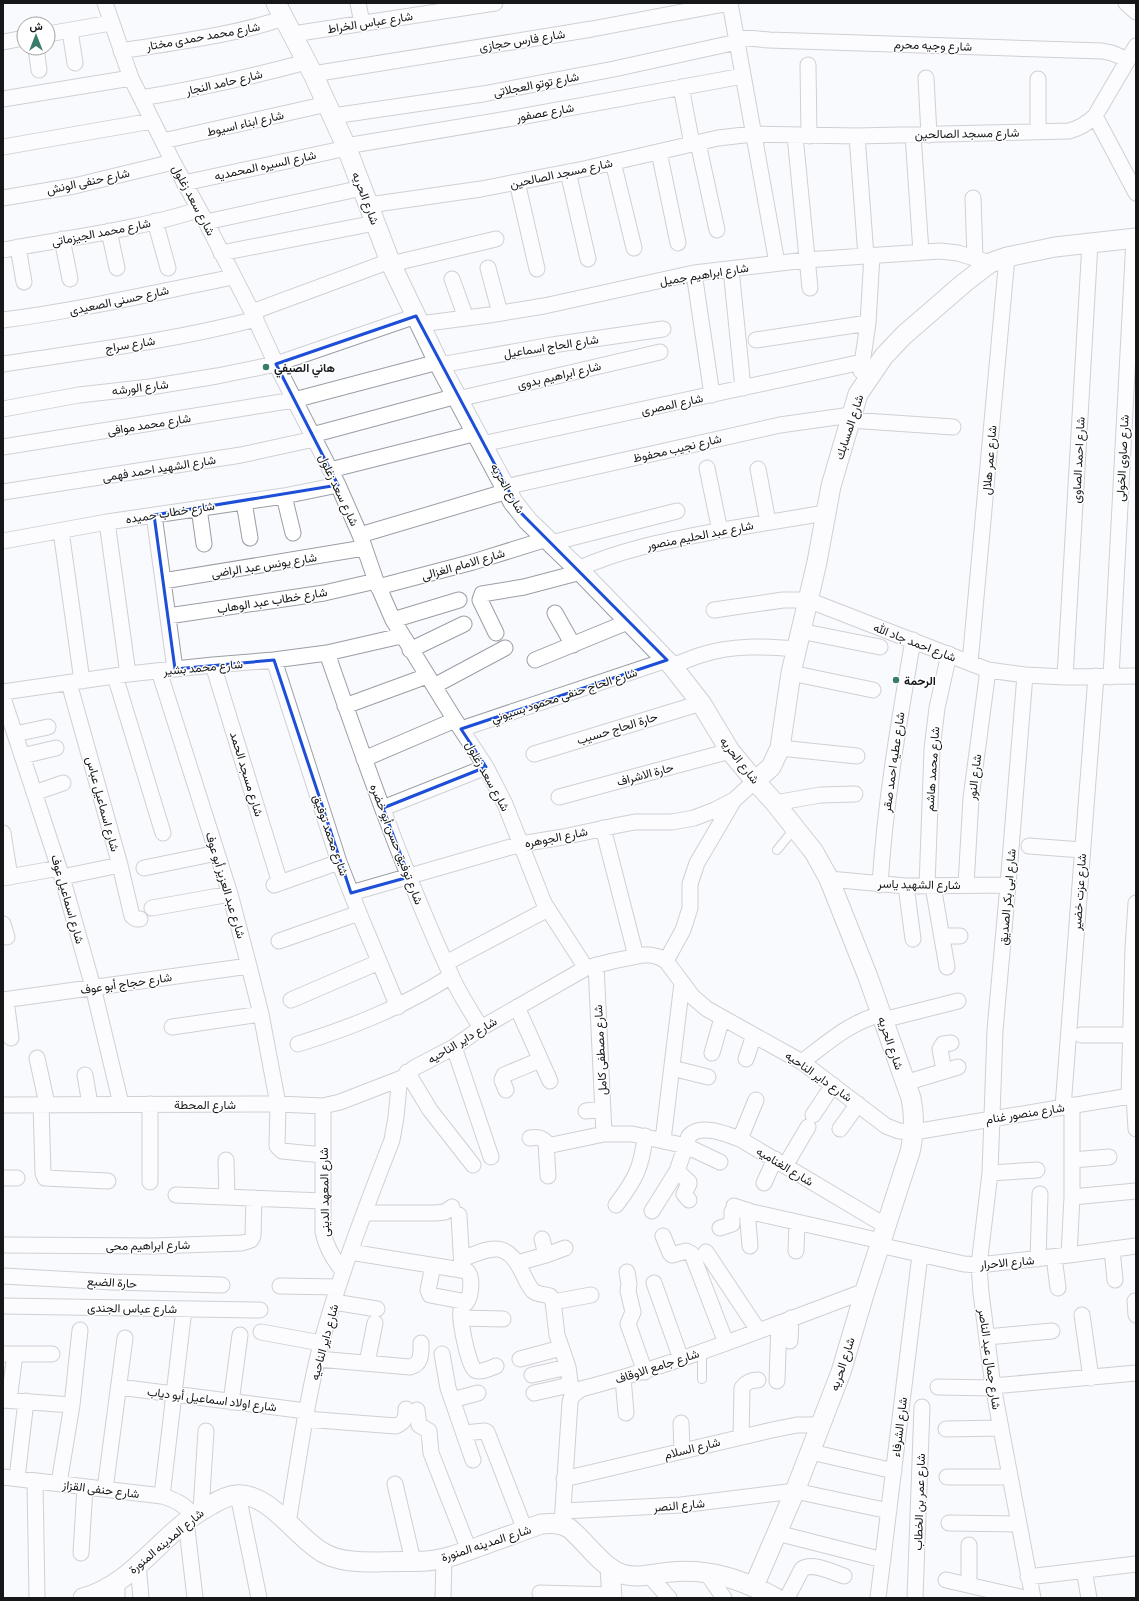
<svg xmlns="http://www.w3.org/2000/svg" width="1139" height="1601" viewBox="0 0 1139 1601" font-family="Manrope,Vazirmatn,sans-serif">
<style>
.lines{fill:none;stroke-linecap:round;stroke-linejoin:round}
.service-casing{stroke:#9a9ea5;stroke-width:10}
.minor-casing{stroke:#9a9ea5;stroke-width:17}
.tertiary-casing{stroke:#9a9ea5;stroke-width:21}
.service{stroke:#fff;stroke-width:8}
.minor{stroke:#fff;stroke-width:15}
.tertiary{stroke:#fff;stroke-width:19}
.marked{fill:none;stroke:#1d4ed8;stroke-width:3;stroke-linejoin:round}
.poi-dot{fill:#3a7c6c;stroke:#fff;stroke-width:1.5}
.labels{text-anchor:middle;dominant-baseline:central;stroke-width:3;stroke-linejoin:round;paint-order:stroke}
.street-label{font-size:12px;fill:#151719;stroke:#fff}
.poi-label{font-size:12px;font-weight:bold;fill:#151719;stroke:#fff;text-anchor:start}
</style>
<rect width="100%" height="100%" fill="#f9fafe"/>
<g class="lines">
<g class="service-casing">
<path id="service" d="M 777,850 L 795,828
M 702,1352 L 702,1379"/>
</g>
<g class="minor-casing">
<path id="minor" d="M 105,3 L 131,78 L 173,162 L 206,222 L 252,312 L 276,364 L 338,485 L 360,535 L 376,581 L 393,620 L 455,720 L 486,767 L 505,804 L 544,903 L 586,968
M 358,3 L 362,23
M 730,3 L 777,263
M 1126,3 L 1136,12
M 70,31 L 75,63
M 48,34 L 111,23
M 293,34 L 495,3
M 736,37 L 769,40 L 1102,51 L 1112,53 L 1128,60
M 3,42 L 24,38
M 36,48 L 39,70
M 121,51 C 175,42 231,36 284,18
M 808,65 L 809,136
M 313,74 L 592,29 L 730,3
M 926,78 L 929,135
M 1038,79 L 1038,132
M 681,87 L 692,144
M 141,98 C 197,89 251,77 306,62
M 3,99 L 131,78
M 333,116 L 483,94 L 614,69 L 737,42
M 1095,116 L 1136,193
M 913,135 L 921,252
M 795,136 L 810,288
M 857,136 L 866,256
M 163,141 L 327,104
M 698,143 L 717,230
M 346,146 L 525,116 L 743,76
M 3,147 L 152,121
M 659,152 L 678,243
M 613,162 L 634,248
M 568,172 L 588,259
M 517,182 L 537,269
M 184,183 L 347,148
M 3,198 L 74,186 L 173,162
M 973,198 L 975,257
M 369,205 L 481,189 L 584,169 L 718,138 L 753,134 L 857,136 L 1069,131 C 1080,128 1087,124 1095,116 L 1136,46
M 155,221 L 168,268
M 206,222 L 362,188
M 109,231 L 117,268
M 62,239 L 70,279
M 18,247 L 24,282
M 3,250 C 68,238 135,230 198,210
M 221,253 L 375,223
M 391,264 L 496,239
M 488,268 L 500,313
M 731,269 L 743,388
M 694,273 L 712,395
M 452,279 L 466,318
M 252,312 L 390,261
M 3,320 C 81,310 157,292 234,277
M 420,324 L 489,315 L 544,306 L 694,273 L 806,260 L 940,251 L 958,253 L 990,263
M 756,340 L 868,323
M 3,364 C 88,351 173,341 256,319
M 440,365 L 552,345 L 663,329
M 861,371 L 868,323 L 872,255
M 458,399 L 660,352
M 3,409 L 79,395 L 150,387 L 217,376 L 276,364 L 416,316
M 849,420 L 953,427
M 312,435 L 457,396
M 482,444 L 862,362
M 3,447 L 294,400 L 438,362
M 707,468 L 720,531
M 758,469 L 768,522
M 330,470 L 477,433
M 505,487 L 780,425 L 851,415
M 3,492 L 241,455 L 314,439
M 284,496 L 293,533
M 244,502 L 250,538
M 199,508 L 204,544
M 154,515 L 175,669
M 107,522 L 128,674
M 61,531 L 82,681
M 360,535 L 508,491
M 3,541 L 107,522 L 284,496 L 338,485
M 551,543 L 677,511
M 578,569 C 621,549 670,540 717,531 C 753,525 789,519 825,513
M 163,581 L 364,548
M 378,587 L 473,562 L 547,539
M 714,610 L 783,600 L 808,600 L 988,670 L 1025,675 L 1065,677 L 1136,676
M 555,613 L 573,645
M 168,616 L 324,593 L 376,581
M 393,620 L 459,600
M 800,631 L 880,647
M 496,633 L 480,600 L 482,594 L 524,587 L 581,572
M 410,650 L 464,624
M 327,653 C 365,762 403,871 451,975 C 459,994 471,1011 481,1028
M 274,660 L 339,862 L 359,913 L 398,1007
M 535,660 L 630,621
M 970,663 L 1007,257
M 213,665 L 280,883
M 672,666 C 682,662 692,658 701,655 C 732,645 764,646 796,649
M 159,671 L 230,894 L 249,966 L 261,1014 L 278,1104 L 277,1146 L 282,1151 L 323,1155
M 791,673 L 873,690
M 1025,675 L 1008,885 L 995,1030 L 990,1173 L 979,1265 L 981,1293 L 993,1386 L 1033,1598
M 115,676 L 163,833
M 1065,677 L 1090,243
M 1111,677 L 1134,239
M 69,683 L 120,865 L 132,916 L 136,919 L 140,919
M 434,686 L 505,648
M 3,692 L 128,674 L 213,665 L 274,660 L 327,653 L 401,636
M 3,698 L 62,877 L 93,987 L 121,1104
M 345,706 L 427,676
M 461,729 L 667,660
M 15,734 L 48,727
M 780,748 L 857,756
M 534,754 L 701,703
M 22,756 L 56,748
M 364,759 L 455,720
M 34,793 L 63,783
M 559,797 L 730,751
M 775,803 L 820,795 L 855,794
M 383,808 L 486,767
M 603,828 L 636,956
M 3,833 L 10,877
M 1029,846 L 1082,850
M 144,868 L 217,853
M 62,877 L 120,865
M 3,878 L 59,868
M 829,879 L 906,886 L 1008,885
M 274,885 L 339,862
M 880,885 C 885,802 899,722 913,640
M 966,885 L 971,798 L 988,670
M 906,886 L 913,939
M 927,886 L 932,749 L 937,708 L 949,654
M 933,886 L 947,967
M 351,893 L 521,844 L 563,837 L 619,825 L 635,822 L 672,822 L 694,818 L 715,810 L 734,800 L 755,781
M 152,908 L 230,894
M 3,924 L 7,937
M 942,936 L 960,936
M 279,941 L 359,913
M 666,961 L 683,930 L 690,908 L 690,884 L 697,863 L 734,800
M 446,963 L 548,909
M 596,965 L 604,1134
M 3,1000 L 249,966
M 6,1000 L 11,1038
M 291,1000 L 379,962
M 517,1007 L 550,1081
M 883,1020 L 958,1001
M 172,1027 L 261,1014
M 1081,1035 L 1130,1035
M 298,1044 C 352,1027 403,1007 451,976
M 454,1047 L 491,1157
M 712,1053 L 722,1018
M 37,1058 L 47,1104
M 746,1059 L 754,1035
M 802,1062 C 828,1042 849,1023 881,1014
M 672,1068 L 708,1077
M 944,1071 L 940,1049 L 943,1044 L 951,1043
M 407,1072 L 430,1110 L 473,1165
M 85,1075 L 90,1104
M 905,1083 L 958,1067
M 506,1090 L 502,1080 L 504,1075 L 540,1060
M 1129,1096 L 1133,948 L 1136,903
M 1134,1096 L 1136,1129
M 41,1104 L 43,1173 L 45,1178 L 108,1181
M 150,1104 L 150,1182
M 3,1105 L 278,1104 L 323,1106 L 340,1102 L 402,1078
M 323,1106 L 323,1232 C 326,1247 333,1259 343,1271
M 1063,1107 L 1096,676
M 586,1111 L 603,1109
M 813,1115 L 833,1085
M 840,1129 L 858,1104
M 530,1138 C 537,1137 541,1137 546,1142 L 548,1176
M 740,1139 L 756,1100
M 663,1140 L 682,983
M 547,1146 L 604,1134 L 632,1134 L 686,1146 L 720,1162
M 226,1160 L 227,1197
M 1072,1160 L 1109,1157
M 785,1166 L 808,1127
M 677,1171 L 689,1182 L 689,1184 L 684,1194 L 689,1200
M 990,1173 L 1037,1170
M 3,1178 L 17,1178
M 764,1183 L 775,1159
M 176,1195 L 323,1201
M 1072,1197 L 1136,1191
M 616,1205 C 635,1180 642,1167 645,1136
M 734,1206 L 752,1212 L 881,1241
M 747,1210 L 750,1246
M 652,1211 L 677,1171 L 689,1136 C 700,1123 726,1134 740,1139 L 886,1226
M 364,1213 L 436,1213 L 445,1212 L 452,1207
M 459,1215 L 462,1269
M 720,1228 L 732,1224 L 732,1212 L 740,1208
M 663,1236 L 670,1253 L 672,1255 L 686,1251 L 692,1254 L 726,1343
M 3,1245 L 153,1246 L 242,1243 L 251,1240 L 253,1236 L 254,1198
M 879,1245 L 964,1264 L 979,1265 L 1069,1255 L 1136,1246
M 1112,1249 L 1115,1280
M 796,1251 L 797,1222
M 350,1252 L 467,1271 C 473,1277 471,1293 468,1300 C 466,1305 461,1305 461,1310 C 459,1318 468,1366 475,1370 C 480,1373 491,1368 496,1366
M 706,1252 L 758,1330
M 546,1255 L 565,1248
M 1069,1255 L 1072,1197 L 1072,1105
M 1054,1257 L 1058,1288
M 462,1259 C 490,1248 506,1239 522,1272 C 525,1277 528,1286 533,1291 C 538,1295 545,1294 550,1296 L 553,1302 L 557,1335 L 568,1367 L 572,1396
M 1038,1259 L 1040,1194
M 517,1263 L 546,1255 L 542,1239
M 433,1266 L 428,1290 L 430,1295 L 467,1302
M 627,1272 L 629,1284 L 628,1291 L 633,1312 L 628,1324 L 645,1372
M 3,1276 L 113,1282 L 222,1285
M 654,1283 L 681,1359
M 280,1286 L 338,1287
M 1135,1301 L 1136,1315
M 334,1302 L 377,1309
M 553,1302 L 591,1295
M 3,1306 L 260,1310
M 1082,1315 L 1091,1378
M 461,1318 L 503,1319
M 261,1332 L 321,1343
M 987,1337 L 1052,1331
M 790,1341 L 791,1318
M 3,1354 L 52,1354
M 442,1354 L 448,1388 L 473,1460
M 318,1359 L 410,1367 C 422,1364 421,1354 421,1343
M 520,1359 L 561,1348
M 367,1363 L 375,1323
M 532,1375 L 568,1367
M 623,1378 L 626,1413
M 777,1381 L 779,1323
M 993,1386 L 1136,1373
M 119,1387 L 306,1411
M 938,1387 L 994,1388
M 534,1393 L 570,1385
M 3,1400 L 72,1405
M 9,1400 L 15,1354
M 452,1400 L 478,1393
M 231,1402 L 240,1335
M 417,1410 L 419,1425 L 429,1431 L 431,1453 L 469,1550
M 305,1419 L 396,1426 C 405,1422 406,1418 406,1409
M 681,1423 L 682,1451
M 946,1429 L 1001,1428
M 464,1433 L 485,1431 L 487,1432 L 525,1530
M 741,1437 L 742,1388 C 746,1382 750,1380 758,1380
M 811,1452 L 894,1471
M 3,1477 L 162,1496 C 175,1500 184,1504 193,1515
M 947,1477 L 1009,1477
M 17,1478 L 26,1401
M 564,1479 L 772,1430 L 797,1425 L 822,1425
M 35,1481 L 37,1598
M 59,1483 L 72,1405 L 80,1330
M 395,1484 L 413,1561
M 105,1489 L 125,1338
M 238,1495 L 259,1598
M 162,1496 L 184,1309
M 201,1510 L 206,1431
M 563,1511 L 681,1505 L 795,1491 L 889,1511
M 186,1520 L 195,1598
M 288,1523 C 298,1463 306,1403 321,1344 C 340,1274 366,1207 392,1140 L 396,1117 L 399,1086 L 402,1078 L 414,1068 L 454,1047 L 481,1028 L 586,968 L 613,961 L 643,955 L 650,955 L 659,957 L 666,961 L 693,997 L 707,1009 L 802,1062 L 886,1126 L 899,1131 L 914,1132 L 1136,1095
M 949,1523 L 1018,1524
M 562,1524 L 570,1402 L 572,1396 L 581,1389 C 678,1364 771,1326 865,1291
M 777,1533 L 883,1560
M 81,1553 L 85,1487
M 138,1564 L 141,1598
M 1084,1570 L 1089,1598
M 706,1572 L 724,1598
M 649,1575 L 669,1598
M 1028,1577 L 1136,1564
M 946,1580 L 1025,1598
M 117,1583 L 117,1598
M 969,1585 L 969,1545
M 540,1593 L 612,1595
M 443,1598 L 444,1558
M 787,1598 L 802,1569 C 813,1562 832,1572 844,1576
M 878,1598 L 920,1255
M 915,1598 L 922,1407"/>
</g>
<g class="tertiary-casing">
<path id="tertiary" d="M 276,3 L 313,74 L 346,146 L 391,264 L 438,362 L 513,502 L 528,521 L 581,572 L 672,666 L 701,703 L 730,751 L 755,781 L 775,803 L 814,852 L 829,879 L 868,977 L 911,1098 C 915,1118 914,1133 910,1152 L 865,1291 L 841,1372 L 795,1491 L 754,1586
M 755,781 L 771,767 L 780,748 L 791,673 L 817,562 L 831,486 L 858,394 L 884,356 L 904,335 L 964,283 L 990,263 L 1007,257 L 1055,247 L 1136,238
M 610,1568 L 612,1598
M 83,1598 C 135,1584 164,1529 211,1505 C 219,1500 227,1496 236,1495 C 269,1492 295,1536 322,1552 C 338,1562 360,1562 378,1562 C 394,1561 410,1562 426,1561 C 444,1560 462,1553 478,1547 C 499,1539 520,1532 541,1524 C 552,1523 560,1523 569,1528 C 585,1541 603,1568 622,1574 C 638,1579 655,1573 671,1572 C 709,1568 743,1580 776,1598"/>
</g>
<use href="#service" class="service"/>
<use href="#minor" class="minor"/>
<use href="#tertiary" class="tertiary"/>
</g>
<path d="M0 0H1139V1601H0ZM 416,316 L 520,512 L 667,660 L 461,729 L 486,767 L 383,808 L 409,877 L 351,893 L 274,660 L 175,669 L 154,515 L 338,485 L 276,364 Z" fill="#f9fafe" fill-opacity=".55" fill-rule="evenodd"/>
<path class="marked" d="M 416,316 L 520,512 L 667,660 L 461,729 L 486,767 L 383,808 L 409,877 L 351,893 L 274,660 L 175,669 L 154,515 L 338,485 L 276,364 Z"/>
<g class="poi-dot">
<circle cx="266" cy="367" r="4"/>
<circle cx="896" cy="680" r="4"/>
</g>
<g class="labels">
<g class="street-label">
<text transform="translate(370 22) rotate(-9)">شارع عباس الخراط</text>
<text transform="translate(203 36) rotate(-10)">شارع محمد حمدى مختار</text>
<text transform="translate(522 40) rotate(-9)">شارع فارس حجازى</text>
<text transform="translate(933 45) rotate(2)">شارع وجيه محرم</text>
<text transform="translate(224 82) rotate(-13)">شارع حامد النجار</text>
<text transform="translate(536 84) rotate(-11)">شارع توتو العجلاتى</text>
<text transform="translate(545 112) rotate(-10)">شارع عصفور</text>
<text transform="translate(245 123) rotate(-13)">شارع ابناء اسيوط</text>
<text transform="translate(967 133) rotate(-1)">شارع مسجد الصالحين</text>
<text transform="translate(265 165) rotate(-12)">شارع السيره المحمديه</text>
<text transform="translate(561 173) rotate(-12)">شارع مسجد الصالحين</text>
<text transform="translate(88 181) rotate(-12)">شارع حنفى الونش</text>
<text transform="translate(366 198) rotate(69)">شارع الحريه</text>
<text transform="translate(194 200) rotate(62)">شارع سعد زغلول</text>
<text transform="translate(101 232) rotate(-11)">شارع محمد الجيزماتى</text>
<text transform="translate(704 274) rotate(-9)">شارع ابراهيم جميل</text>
<text transform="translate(119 300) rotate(-12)">شارع حسنى الصعيدى</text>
<text transform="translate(130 344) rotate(-9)">شارع سراج</text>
<text transform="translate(551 346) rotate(-9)">شارع الحاج اسماعيل</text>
<text transform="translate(559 375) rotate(-13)">شارع ابراهيم بدوى</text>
<text transform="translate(140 387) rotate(-7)">شارع الورشه</text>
<text transform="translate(672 404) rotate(-12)">شارع المصرى</text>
<text transform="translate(149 424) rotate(-9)">شارع محمد موافى</text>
<text transform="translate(849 427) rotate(-72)">شارع المسابك</text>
<text transform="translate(677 448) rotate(-13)">شارع نجيب محفوظ</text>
<text transform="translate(1122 458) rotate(-87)">شارع صاوى الخولى</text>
<text transform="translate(989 460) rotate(-85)">شارع عمر هلال</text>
<text transform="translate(1078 460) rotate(-87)">شارع احمد الصاوى</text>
<text transform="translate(159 468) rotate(-9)">شارع الشهيد احمد فهمى</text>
<text transform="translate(508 488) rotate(60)">شارع الحريه</text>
<text transform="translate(339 490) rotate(65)">شارع سعد زغلول</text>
<text transform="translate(170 512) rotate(-9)">شارع خطاب حميده</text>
<text transform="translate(700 535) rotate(-11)">شارع عبد الحليم منصور</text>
<text transform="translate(463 564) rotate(-16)">شارع الامام الغزالى</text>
<text transform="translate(264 565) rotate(-9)">شارع يونس عبد الراضى</text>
<text transform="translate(272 600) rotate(-9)">شارع خطاب عبد الوهاب</text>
<text transform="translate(915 642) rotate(21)">شارع احمد جاد الله</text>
<text transform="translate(203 667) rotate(-5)">شارع محمد بشير</text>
<text transform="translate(564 695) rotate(-18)">شارع الحاج حنفى محمود بسيوني</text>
<text transform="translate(617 728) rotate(-17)">حارة الحاج حسيب</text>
<text transform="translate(740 760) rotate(52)">شارع الحريه</text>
<text transform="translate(893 762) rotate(-82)">شارع عطيه احمد صقر</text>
<text transform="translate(932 769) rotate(-86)">شارع محمد هاشم</text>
<text transform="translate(247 774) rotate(73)">شارع مسجد الحمد</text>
<text transform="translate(645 774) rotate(-15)">حارة الاشراف</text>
<text transform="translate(488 776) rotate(61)">شارع سعد زغلول</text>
<text transform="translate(974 777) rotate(-83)">شارع النور</text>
<text transform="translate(103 804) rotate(75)">شارع اسماعيل عباس</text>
<text transform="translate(331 835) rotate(71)">شارع محمد توفيق</text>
<text transform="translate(556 837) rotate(-11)">شارع الجوهره</text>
<text transform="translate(397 844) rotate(69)">شارع توفيق حسن أبو خضره</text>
<text transform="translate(919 884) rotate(1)">شارع الشهيد ياسر</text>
<text transform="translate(226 885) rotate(73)">شارع عبد العزيز أبو عوف</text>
<text transform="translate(1079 892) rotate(-86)">شارع عزت خضير</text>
<text transform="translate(1007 897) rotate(-85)">شارع ابى بكر الصديق</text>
<text transform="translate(68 899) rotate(74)">شارع اسماعيل عوف</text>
<text transform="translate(126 983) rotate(-8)">شارع حجاج أبو عوف</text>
<text transform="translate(462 1040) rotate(-31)">شارع داير الناحيه</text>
<text transform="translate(891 1043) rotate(71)">شارع الحريه</text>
<text transform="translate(600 1050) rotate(-93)">شارع مصطفى كامل</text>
<text transform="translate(819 1076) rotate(35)">شارع داير الناحيه</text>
<text x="205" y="1104">شارع المحطة</text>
<text transform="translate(1025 1113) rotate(-9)">شارع منصور غنام</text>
<text transform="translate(785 1166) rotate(31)">شارع الغناميه</text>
<text transform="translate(324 1192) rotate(-91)">شارع المعهد الدينى</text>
<text transform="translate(148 1245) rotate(-1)">شارع ابراهيم محى</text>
<text transform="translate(1007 1262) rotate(-5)">شارع الاحرار</text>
<text transform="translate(112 1282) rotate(3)">حارة الضبع</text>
<text transform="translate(132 1308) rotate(1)">شارع عباس الجندى</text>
<text transform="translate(324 1342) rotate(-75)">شارع داير الناحيه</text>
<text transform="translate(990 1359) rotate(82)">شارع جمال عبد الناصر</text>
<text transform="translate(842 1364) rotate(-72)">شارع الحريه</text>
<text transform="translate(657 1366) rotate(-18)">شارع جامع الاوقاف</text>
<text transform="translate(212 1399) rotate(7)">شارع اولاد اسماعيل أبو دياب</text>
<text transform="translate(899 1427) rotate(-83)">شارع الشرفاء</text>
<text transform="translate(692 1448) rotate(-14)">شارع السلام</text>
<text transform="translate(101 1489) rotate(7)">شارع حنفى القزاز</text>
<text transform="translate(919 1502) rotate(-88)">شارع عمر بن الخطاب</text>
<text transform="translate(679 1505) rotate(-5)">شارع النصر</text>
<text transform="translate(166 1541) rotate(-40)">شارع المدينه المنورة</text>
<text transform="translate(486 1543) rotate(-18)">شارع المدينه المنورة</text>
</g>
<g class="poi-label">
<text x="274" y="367">هاني الصيفي</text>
<text x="904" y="680">الرحمة</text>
</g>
</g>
<rect width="1139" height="1601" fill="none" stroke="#151719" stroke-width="8"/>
<g transform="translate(36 36)"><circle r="19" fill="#ffffff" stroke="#a1a2a3"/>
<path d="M0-3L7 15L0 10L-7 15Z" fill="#3a7c6c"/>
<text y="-6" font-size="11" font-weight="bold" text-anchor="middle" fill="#151719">ش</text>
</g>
</svg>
